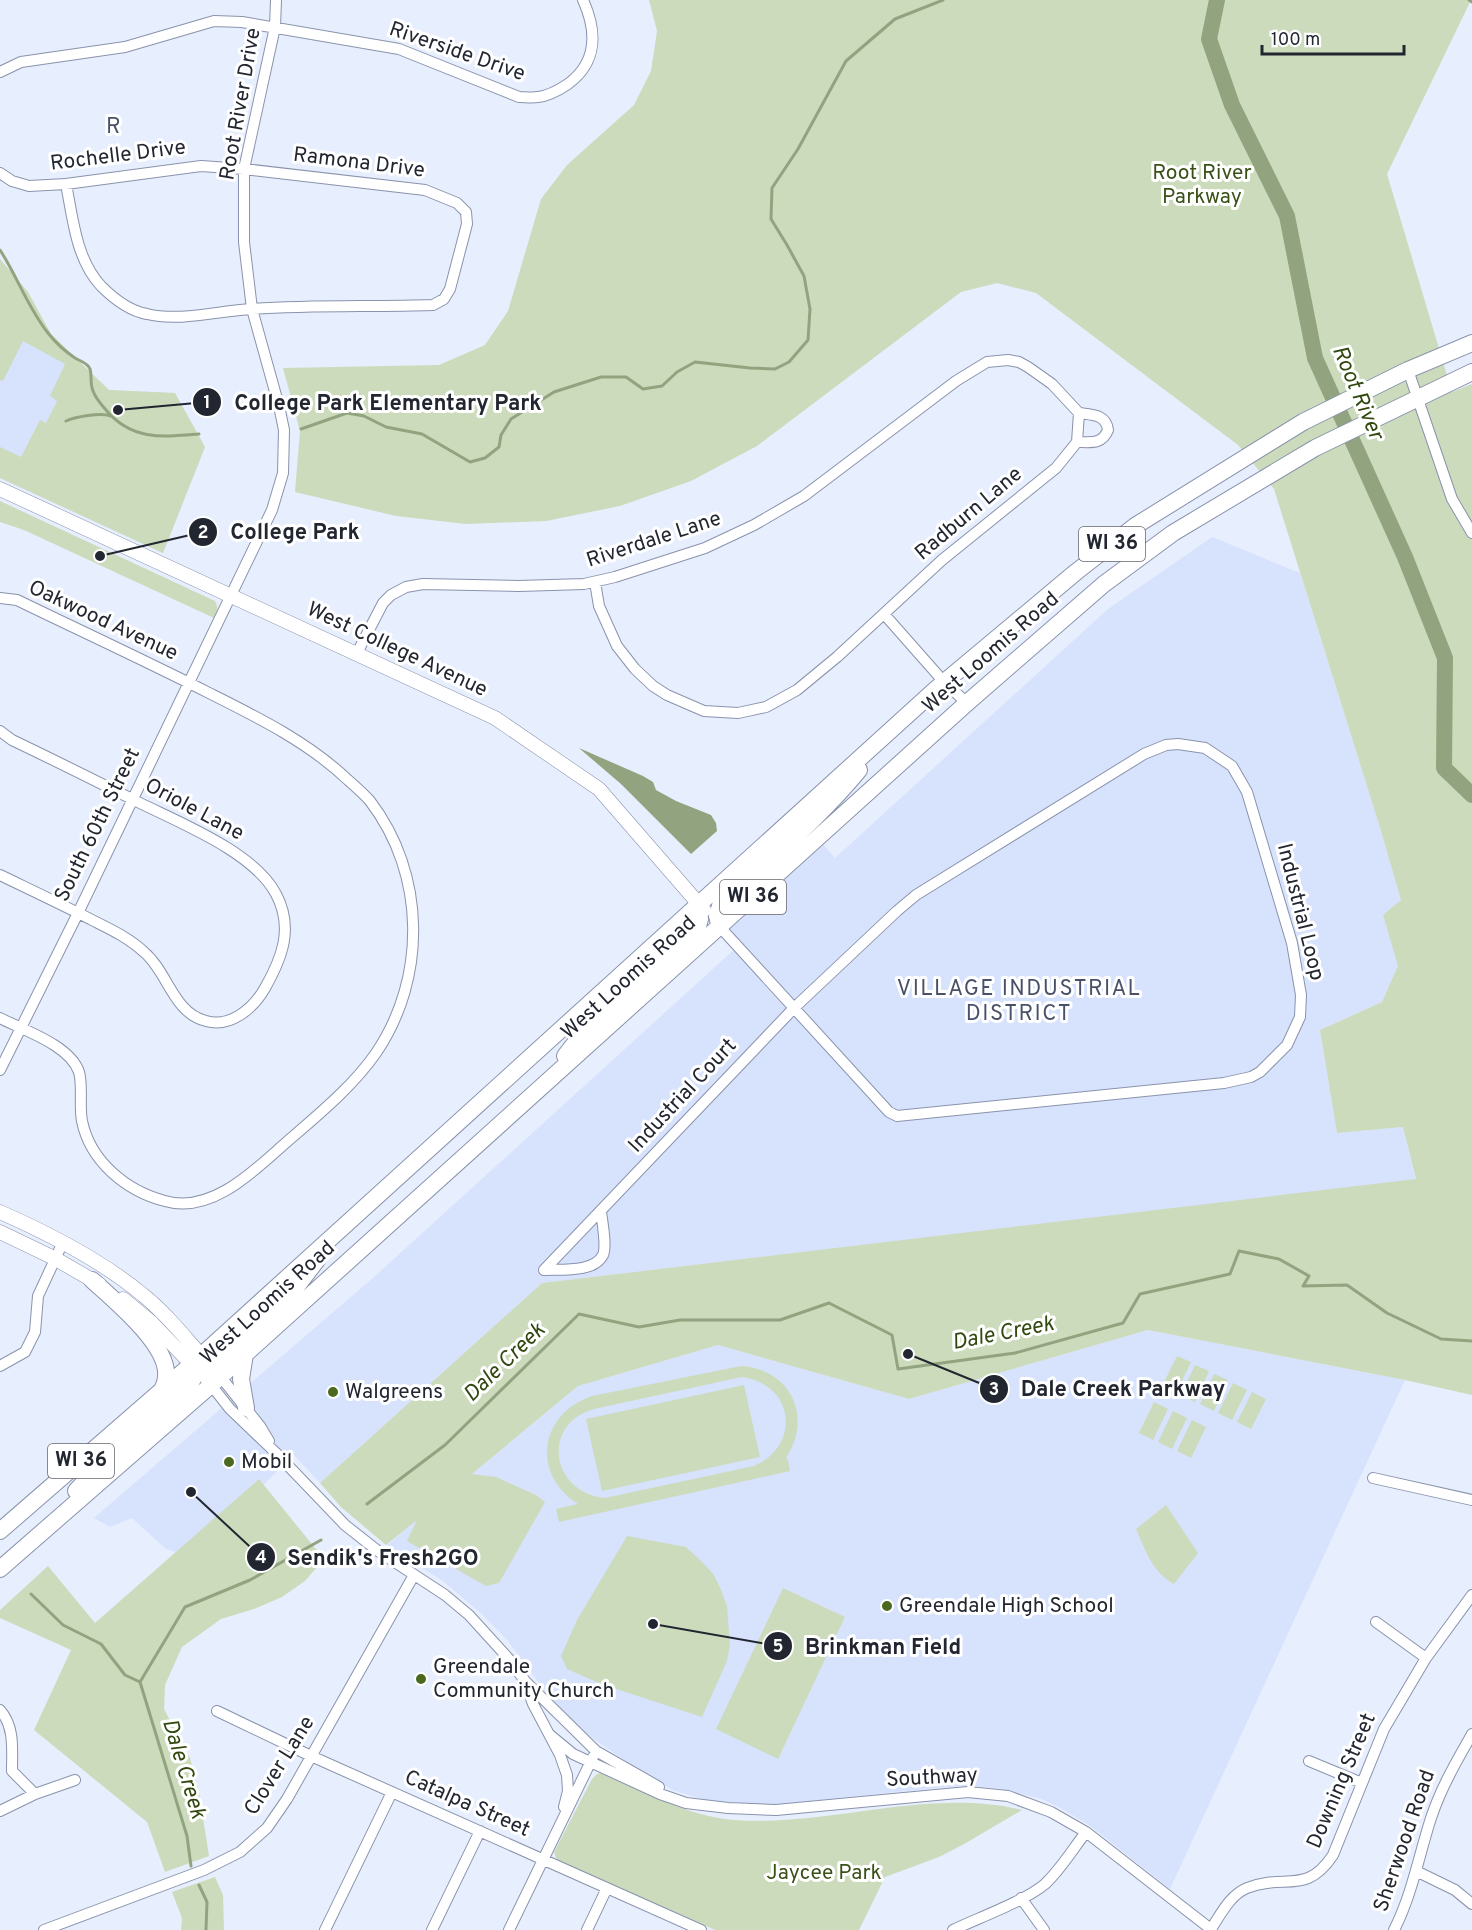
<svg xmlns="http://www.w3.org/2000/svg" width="1472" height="1930" viewBox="0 0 1472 1930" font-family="Overpass,sans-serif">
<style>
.built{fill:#d7e2fd}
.green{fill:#ccdbbc;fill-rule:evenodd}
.water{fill:#92a47f}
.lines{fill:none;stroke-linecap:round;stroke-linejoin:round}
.stream{stroke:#92a47f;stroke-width:3}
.river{stroke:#92a47f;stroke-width:16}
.minor-casing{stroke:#8993ac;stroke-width:12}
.tertiary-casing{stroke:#8993ac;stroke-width:15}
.primary-casing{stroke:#8993ac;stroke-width:18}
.minor{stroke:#fff;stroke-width:10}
.tertiary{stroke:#fff;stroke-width:14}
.primary{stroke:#fff;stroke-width:16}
.poi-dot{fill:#4b691e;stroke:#fff;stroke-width:2}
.labels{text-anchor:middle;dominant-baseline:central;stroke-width:6;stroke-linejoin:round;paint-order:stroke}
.shield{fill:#fff;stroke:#64676e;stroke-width:1.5}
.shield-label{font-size:20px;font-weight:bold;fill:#222630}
.street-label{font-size:21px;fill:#222630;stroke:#fff}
.park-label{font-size:21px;fill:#395017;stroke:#fff}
.poi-label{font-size:21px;fill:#222630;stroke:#fff;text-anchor:start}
.neighbourhood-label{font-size:22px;letter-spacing:1.5px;fill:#485167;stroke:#fff}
.water-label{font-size:22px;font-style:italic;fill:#31480e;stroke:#fff}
.leader{fill:none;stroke:#222630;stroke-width:2}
.callout-dot{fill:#222630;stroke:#fff;stroke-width:2}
.mark-label{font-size:18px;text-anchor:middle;font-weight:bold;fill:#fff}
.callout-label{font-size:22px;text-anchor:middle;font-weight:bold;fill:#222630;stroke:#fff;stroke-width:6;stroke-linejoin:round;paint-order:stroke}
</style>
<rect width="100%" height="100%" fill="#e7eefe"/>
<path class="built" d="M 0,259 L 28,292 L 51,334 L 109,390 L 175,393 L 205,447 L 163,553 L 0,478 Z
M 1212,537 L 1300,573 L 1381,831 L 1401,900 L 1383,915 L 1399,966 L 1382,1002 L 1320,1030 L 1337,1133 L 1403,1127 L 1416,1180 L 542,1283 L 320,1483 L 294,1455 L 190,1556 L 166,1549 L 132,1518 L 110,1527 L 94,1518 L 374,1277 L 737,947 L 720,927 L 818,838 L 835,858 L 1108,609 Z
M 1148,1330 L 1405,1380 L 1170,1889 L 1089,1825 L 1059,1807 L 1041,1799 L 998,1788 L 969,1786 L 945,1787 L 770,1805 L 705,1800 L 673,1790 L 647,1776 L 584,1732 L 555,1705 L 508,1641 L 482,1614 L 444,1582 L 387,1545 L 578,1386 L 718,1345 L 909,1399 Z"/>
<path class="green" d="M 649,0 L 1471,0 L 1387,174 L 1452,392 L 1472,384 L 1472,1395 L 1405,1380 L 1148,1330 L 909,1399 L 718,1345 L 578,1386 L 472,1474 L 496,1477 L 536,1495 L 545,1502 L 499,1583 L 486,1586 L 407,1541 L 417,1520 L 386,1545 L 341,1507 L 320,1483 L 542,1283 L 1416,1179 L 1403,1127 L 1337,1133 L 1320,1030 L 1382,1002 L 1398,966 L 1383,915 L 1401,900 L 1381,831 L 1274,489 L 1238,445 L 1036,293 L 997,283 L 961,292 L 757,446 L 691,481 L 620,506 L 546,521 L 466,524 L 396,516 L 295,492 L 300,431 L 283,368 L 439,365 L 485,345 L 508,311 L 541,199 L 567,165 L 634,105 L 651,71 L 657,31 Z
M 0,259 L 28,292 L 51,334 L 109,390 L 175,393 L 205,447 L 163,553 L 0,478 L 0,447 L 21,457 L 40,420 L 46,423 L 57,401 L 50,396 L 65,364 L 23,341 L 3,381 L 0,380 Z
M 0,501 L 215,601 C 219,608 217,612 214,618 L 24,530 L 0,522 Z
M 1177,1356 L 1191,1362 L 1176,1393 L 1162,1386 Z
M 1195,1365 L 1209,1371 L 1195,1402 L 1181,1395 Z
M 741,1366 C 791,1369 813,1417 786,1458 L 788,1459 L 790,1471 L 559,1522 L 556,1509 L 578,1504 C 531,1474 539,1414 592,1396 ZM 742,1377 C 794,1384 802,1445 754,1466 L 605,1498 C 550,1492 541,1424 594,1409 Z
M 1214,1374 L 1228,1380 L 1214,1411 L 1200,1404 Z
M 1233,1383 L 1247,1390 L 1232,1420 L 1218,1413 Z
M 744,1385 L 760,1457 L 602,1491 L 586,1419 Z
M 1252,1392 L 1266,1399 L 1251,1429 L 1237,1422 Z
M 1154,1402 L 1168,1409 L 1153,1440 L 1139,1433 Z
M 1173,1411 L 1187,1418 L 1172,1449 L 1158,1442 Z
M 1192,1420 L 1206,1427 L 1191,1458 L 1177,1451 Z
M 259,1479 L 324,1559 L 305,1581 L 282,1597 L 254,1609 L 221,1619 L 182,1647 L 165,1685 L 164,1709 L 190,1758 L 199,1792 L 209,1856 L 165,1872 L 147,1822 L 34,1730 L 71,1650 L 0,1618 L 0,1610 L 48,1566 L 95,1623 Z
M 1166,1505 L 1198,1553 L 1174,1584 C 1152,1572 1146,1551 1136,1529 Z
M 627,1536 L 686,1547 L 703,1563 L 714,1575 L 721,1590 L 727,1606 L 730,1645 L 727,1661 L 702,1717 L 601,1684 L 567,1669 L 561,1656 L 577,1620 Z
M 783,1588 L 845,1617 L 778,1759 L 716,1729 Z
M 601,1773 C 614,1777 626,1784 639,1790 C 669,1804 700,1817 734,1820 C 830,1827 929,1787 1022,1810 L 966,1843 L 939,1857 L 885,1877 L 859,1930 L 715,1930 L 557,1860 L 554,1852 L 592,1779 L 597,1774 Z
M 215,1877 L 223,1895 L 224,1930 L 181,1930 L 182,1918 L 172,1892 Z"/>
<path class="water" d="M 579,748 L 643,776 L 653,782 L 656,790 L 676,801 L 711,815 L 716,823 L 717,831 L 691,854 L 621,784 Z"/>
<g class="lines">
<path class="stream" d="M 1469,0 L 1472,2
M 0,250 C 17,276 28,308 48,333 C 55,342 66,352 75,358 C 80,361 88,363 90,369 C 92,376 90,384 93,391 C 96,399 101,404 106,410 C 132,441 163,437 199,434
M 66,421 C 74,417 102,412 110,416
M 301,429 L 347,413 L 364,416 L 386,427 L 422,434 L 470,462 L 485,458 L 499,447 L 501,435 L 511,419 L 554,392 L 601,377 L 626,377 L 643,389 L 662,386 L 677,372 L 695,362 L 750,368 L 775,369 L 789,362 L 808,340 L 810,309 L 804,276 L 787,245 L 771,219 L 772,188 L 798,149 L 846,61 L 895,19 L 943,0
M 367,1504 L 445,1445 L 579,1314 L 639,1327 L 680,1320 L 780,1320 L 829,1303 L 892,1335 L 898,1369 L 1015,1353 L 1123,1323 L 1140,1294 L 1230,1274 L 1239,1251 L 1279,1259 L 1309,1276 L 1303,1286 L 1347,1285 L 1387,1313 L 1441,1339 L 1472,1341
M 31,1594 L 63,1625 L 101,1644 L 125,1675 L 140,1682
M 191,1866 L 187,1836 L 140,1682 L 185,1607 L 250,1580 L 321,1540
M 199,1885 L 207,1902 L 206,1930"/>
<path class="river" d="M 1217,0 L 1209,39 L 1232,105 L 1287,216 L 1315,358 L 1405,557 L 1445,658 L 1444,768 L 1472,795"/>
<g class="minor-casing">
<path id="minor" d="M 0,72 L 21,62 L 125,47 L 214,21 L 242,22 L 399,49 L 519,97 C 525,97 532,98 538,97 C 549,96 559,90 568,84 C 598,62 597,31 583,0
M 0,173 L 12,181 L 29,186 L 66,184 L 201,166 L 244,169 L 425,190 L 457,203 L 466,212 L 467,224 L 450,289 L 444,299 L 433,305 C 373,307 311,305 251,309 C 218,311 179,322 147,314 C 130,311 113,298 101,286 C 76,259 73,219 66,184
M 1408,370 L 1452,499 L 1472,533
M 1077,442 C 1090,442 1102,445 1108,430 C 1106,414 1092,415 1079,413
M 595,582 L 599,606 L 617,646 L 635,669 L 653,686 L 667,695 L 704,711 L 738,713 L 766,707 L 797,690 L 837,657 L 942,560 L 1056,468 L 1077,442
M 0,598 L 17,600 C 81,631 146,661 209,693 C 259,718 308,742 348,780 C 356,787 364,794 370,801 C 426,874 427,978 376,1053 C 351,1089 314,1118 281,1147 C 251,1174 209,1214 165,1201 C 126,1191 90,1161 82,1121 C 79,1106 83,1086 79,1072 C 70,1045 23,1030 0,1018
M 884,614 L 944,682 L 967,703
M 356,655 L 383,603 L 391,595 L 406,587 L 423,584 L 519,586 L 584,584 L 615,577 L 705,548 L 754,525 L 804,496 L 956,381 L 987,362 L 1008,360 L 1019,362 L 1028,367 L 1052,384 L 1079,413 L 1077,442
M 0,731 L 12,740 C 54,760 96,781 138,802 C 180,823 254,852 276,894 C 294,928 282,958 265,988 C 253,1009 230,1028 206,1021 C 173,1013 168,972 144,952 C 129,938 112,930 94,921 C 63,905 31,890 0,875
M 0,1070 L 78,913 L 272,510 L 283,473 L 284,430 L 279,406 L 252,309 L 244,242 L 244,169 L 275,27 L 276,0
M 601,1211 C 602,1221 607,1246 603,1255 C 594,1273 561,1269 544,1270 L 794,1008 L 897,911 L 916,895 L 1144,754 L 1166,745 L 1178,744 L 1205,748 L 1232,766 L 1247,792 L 1292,943 L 1301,995 L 1300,1017 L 1287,1045 L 1260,1072 L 1251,1077 L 1224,1083 L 897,1116 L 889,1112 L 720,927
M 0,1366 L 25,1352 L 35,1332 L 38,1296 L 63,1242
M 220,1376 L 260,1426 L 269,1441
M 211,1385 L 230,1409 L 275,1452 L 345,1525 L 378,1551 L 445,1595 L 469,1615 L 509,1659 L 525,1681 L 596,1751 L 659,1787
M 1373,1478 L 1472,1500
M 1376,1622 L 1426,1658
M 526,1684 L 533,1704 L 560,1755 L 567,1775 L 568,1791 L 564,1807
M 0,1710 C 15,1727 12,1750 12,1771 L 35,1794
M 217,1711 L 311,1756 L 701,1930
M 550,1735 L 573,1754 L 660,1794 L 686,1803 L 728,1808 L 776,1810 L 968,1792 L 1008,1796 L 1051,1812 L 1086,1832 L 1212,1930
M 1309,1761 L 1362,1783
M 0,1811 L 35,1794 L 75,1780
M 1416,1871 L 1455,1890 L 1472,1904
M 1021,1898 L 1044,1930
M 1211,1929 C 1221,1914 1230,1895 1247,1888 C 1285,1873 1306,1896 1333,1855 L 1384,1729 L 1426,1658 L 1472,1595
M 44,1930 L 204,1870 L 240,1852 L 267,1828 L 287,1799 L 414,1575
M 325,1930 L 392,1792
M 432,1930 L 480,1831
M 509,1930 L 593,1757
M 587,1930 L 607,1888
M 953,1930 C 978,1918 1025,1901 1045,1884 C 1061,1869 1073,1849 1086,1832
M 1394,1930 C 1412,1895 1419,1855 1431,1818 C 1441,1788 1456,1762 1472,1734"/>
</g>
<g class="tertiary-casing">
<path id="tertiary" d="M 0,489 L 495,718 L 599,789 L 704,910
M 0,1212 C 50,1234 101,1260 143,1295 C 167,1314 186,1339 207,1362
M 0,1232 L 54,1258 L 99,1284
M 123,1299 L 152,1323 L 198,1371"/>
</g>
<g class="primary-casing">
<path id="primary" d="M 720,927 L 717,916 L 720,906 C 767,861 818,820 859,770
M 565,1056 C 602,1006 653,968 698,926 L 700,919 L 698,903
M 92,1280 C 114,1300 169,1345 166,1376 C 166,1381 164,1386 162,1390
M 245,1354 L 241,1379 L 246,1408
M 210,1383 L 208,1377 L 210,1365 L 291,1294 L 317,1260
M 76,1491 L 106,1459 L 191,1382 L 198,1371 L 201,1356
M 0,1531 L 192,1364 L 935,690 L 1076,572 L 1135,526 L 1303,422 L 1408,370 L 1472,343
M 0,1569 L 211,1385 L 967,703 L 1104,584 L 1173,533 L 1315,448 L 1472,372"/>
</g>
<use href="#minor" class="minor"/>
<use href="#tertiary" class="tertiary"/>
<use href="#primary" class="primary"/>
</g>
<g class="poi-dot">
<circle cx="333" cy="1392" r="6"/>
<circle cx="229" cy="1462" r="6"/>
<circle cx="887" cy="1606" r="6"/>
<circle cx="421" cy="1679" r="6"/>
</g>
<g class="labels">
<g class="shield">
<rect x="1079" y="527" width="66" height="34" rx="4.5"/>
<rect x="720" y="880" width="66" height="34" rx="4.5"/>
<rect x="48" y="1444" width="66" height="34" rx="4.5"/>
</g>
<g class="shield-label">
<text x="1112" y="544">WI 36</text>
<text x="753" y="897">WI 36</text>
<text x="81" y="1461">WI 36</text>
</g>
<g class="street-label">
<text transform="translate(457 52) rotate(19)">Riverside Drive</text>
<text transform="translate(241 104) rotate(-80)">Root River Drive</text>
<text transform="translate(118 156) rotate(-7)">Rochelle Drive</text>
<text transform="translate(359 163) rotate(7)">Ramona Drive</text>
<text transform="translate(969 514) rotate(-40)">Radburn Lane</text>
<text transform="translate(654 540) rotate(-18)">Riverdale Lane</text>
<text transform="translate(103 621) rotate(25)">Oakwood Avenue</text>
<text transform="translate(397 650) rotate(25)">West College Avenue</text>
<text transform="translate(991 653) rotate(-41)">West Loomis Road</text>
<text transform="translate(194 810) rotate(28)">Oriole Lane</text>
<text transform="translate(98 825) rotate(-64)">South 60th Street</text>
<text transform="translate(1300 912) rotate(76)">Industrial Loop</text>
<text transform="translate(629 978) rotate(-42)">West Loomis Road</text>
<text transform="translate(683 1096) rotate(-47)">Industrial Court</text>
<text transform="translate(268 1303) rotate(-42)">West Loomis Road</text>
<text transform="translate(280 1766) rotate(-58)">Clover Lane</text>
<text transform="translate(932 1778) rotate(-3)">Southway</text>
<text transform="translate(1342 1781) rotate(-67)">Downing Street</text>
<text transform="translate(467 1804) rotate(24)">Catalpa Street</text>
<text transform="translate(1405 1841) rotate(-71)">Sherwood Road</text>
</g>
<g class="park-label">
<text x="1202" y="173">Root River<tspan x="1202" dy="24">Parkway</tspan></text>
<text x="824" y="1873">Jaycee Park</text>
</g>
<g class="poi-label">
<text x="345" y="1392">Walgreens</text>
<text x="241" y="1462">Mobil</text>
<text x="899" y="1606">Greendale High School</text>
<text x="433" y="1667">Greendale<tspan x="433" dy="24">Community Church</tspan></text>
</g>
<g class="neighbourhood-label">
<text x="114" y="127">R</text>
<text x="1019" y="989">VILLAGE INDUSTRIAL<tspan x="1019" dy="25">DISTRICT</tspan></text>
</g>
<g class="water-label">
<text transform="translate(1357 393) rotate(67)">Root River</text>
<text transform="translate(1003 1334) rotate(-11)">Dale Creek</text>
<text transform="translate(505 1363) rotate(-44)">Dale Creek</text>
<text transform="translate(183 1769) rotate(73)">Dale Creek</text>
</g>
</g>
<path class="leader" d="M118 410L207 402M100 556L203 532M908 1354L994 1389M191 1492L261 1557M653 1624L778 1646"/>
<g class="callout-dot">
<circle cx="118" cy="410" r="6"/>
<circle cx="100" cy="556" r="6"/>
<circle cx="908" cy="1354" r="6"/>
<circle cx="191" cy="1492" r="6"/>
<circle cx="653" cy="1624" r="6"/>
<circle cx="207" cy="402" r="15"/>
<circle cx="203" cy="532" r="15"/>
<circle cx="994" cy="1389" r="15"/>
<circle cx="261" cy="1557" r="15"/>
<circle cx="778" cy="1646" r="15"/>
</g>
<g class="mark-label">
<text x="207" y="408">1</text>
<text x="203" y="538">2</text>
<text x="994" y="1395">3</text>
<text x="261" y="1563">4</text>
<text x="778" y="1652">5</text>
</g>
<g class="callout-label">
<text x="388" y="410">College Park Elementary Park</text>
<text x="295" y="539">College Park</text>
<text x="1123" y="1396">Dale Creek Parkway</text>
<text x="383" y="1565">Sendik's Fresh2GO</text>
<text x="883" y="1654">Brinkman Field</text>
</g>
<path d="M1262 45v9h142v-9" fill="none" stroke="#222630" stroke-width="3"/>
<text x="1271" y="45" font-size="18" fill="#222630" stroke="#ffffff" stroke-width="4.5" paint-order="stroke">100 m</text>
</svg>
